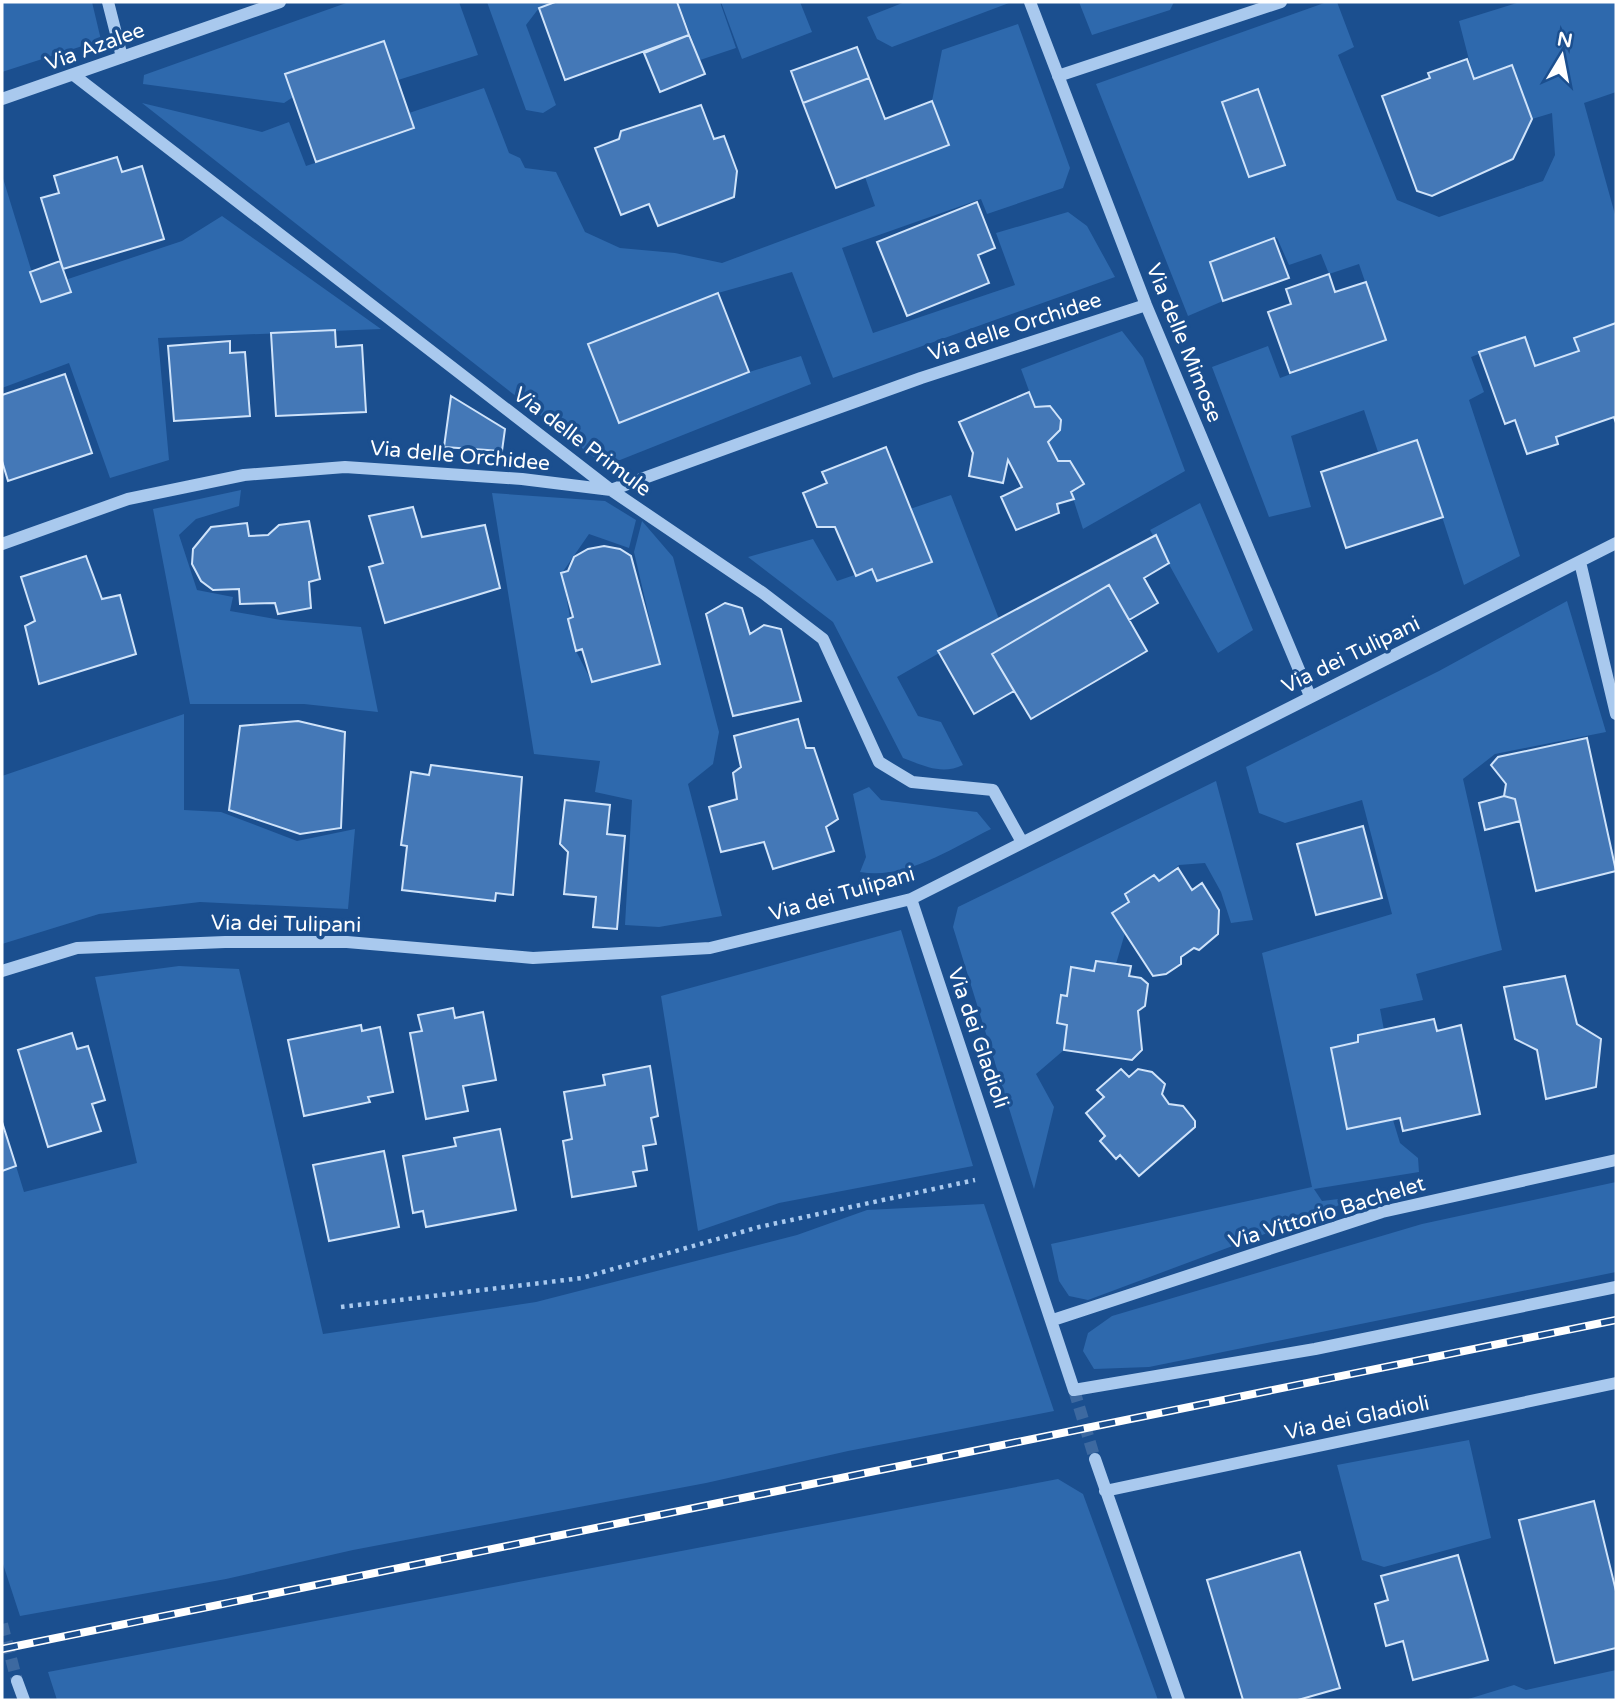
<svg xmlns="http://www.w3.org/2000/svg" width="1618" height="1702" viewBox="0 0 1618 1702" font-family="'Varela Round',sans-serif">
<style>
.green{fill:#2e69ad}
.building{fill:#4478b7;stroke:#cfe3fa;stroke-width:2}
.lines{fill:none;stroke-linecap:round;stroke-linejoin:round}
.minor-tunnel{stroke:#3d69a0;stroke-width:12;stroke-dasharray:12 6;stroke-linecap:butt}
.path{stroke:#a9c9ee;stroke-width:4.5;stroke-dasharray:3.5 5;stroke-linecap:butt}
.minor{stroke:#a9c9ee;stroke-width:12}
.rail-casing{stroke:#fff;stroke-width:8}
.rail{stroke:#1b4f8f;stroke-width:5;stroke-dasharray:16;stroke-linecap:butt}
.labels{text-anchor:middle;dominant-baseline:central;stroke-width:7;stroke-linejoin:round;paint-order:stroke}
.street-label{font-size:21px;fill:#fff;stroke:#1b4f8f}
</style>
<rect width="100%" height="100%" fill="#1b4f8f"/>
<path class="green" d="M 2,2 L 92,2 L 101,40 L 2,72 Z
M 349,2 L 459,2 L 478,55 L 398,80 L 384,41 L 286,75 L 293,97 L 284,103 L 143,84 L 144,75 Z
M 487,2 L 555,2 L 539,8 L 526,25 L 556,105 L 543,113 L 526,110 Z
M 678,2 L 720,2 L 736,48 L 700,60 Z
M 721,2 L 800,2 L 812,32 L 742,59 Z
M 905,2 L 1008,2 L 1009,3 L 892,47 L 877,39 L 867,17 Z
M 1079,2 L 1174,2 L 1170,10 L 1092,35 Z
M 1327,2 L 1337,2 L 1354,47 L 1338,55 L 1397,200 L 1439,217 L 1543,181 L 1555,155 L 1552,113 L 1532,119 L 1512,65 L 1474,79 L 1459,21 L 1520,2 L 1616,2 L 1616,92 L 1584,103 L 1616,218 L 1616,323 L 1574,338 L 1579,351 L 1535,366 L 1524,337 L 1471,357 L 1484,392 L 1469,400 L 1520,556 L 1464,585 L 1418,442 L 1378,452 L 1364,410 L 1291,436 L 1311,507 L 1269,517 L 1212,367 L 1268,346 L 1280,378 L 1385,340 L 1359,264 L 1329,274 L 1321,254 L 1289,265 L 1277,238 L 1210,262 L 1223,301 L 1188,316 L 1096,84 Z
M 1018,24 L 1070,168 L 1063,188 L 987,214 L 981,199 L 842,248 L 873,333 L 1015,285 L 996,233 L 1068,212 L 1087,226 L 1115,277 L 833,378 L 792,272 L 718,293 L 588,344 L 619,423 L 749,372 L 801,356 L 811,384 L 605,466 L 142,103 L 262,132 L 289,122 L 306,166 L 414,129 L 409,113 L 484,88 L 509,153 L 520,158 L 525,168 L 556,172 L 585,232 L 620,248 L 675,253 L 722,263 L 875,206 L 865,177 L 932,101 L 942,50 Z
M 2,175 L 41,302 L 71,292 L 68,279 L 182,241 L 222,216 L 381,329 L 158,338 L 169,460 L 110,478 L 69,363 L 2,388 Z
M 1122,331 L 1143,358 L 1185,471 L 1083,529 L 1071,492 L 1084,484 L 1070,461 L 1058,461 L 1048,442 L 1061,420 L 1050,406 L 1035,407 L 1021,369 Z
M 241,490 L 239,506 L 196,519 L 179,535 L 197,590 L 233,597 L 230,611 L 281,620 L 361,627 L 378,712 L 304,704 L 190,704 L 153,509 Z
M 492,493 L 605,501 L 636,520 L 629,548 L 589,534 L 562,573 L 576,651 L 592,682 L 660,664 L 634,552 L 642,521 L 673,557 L 719,732 L 713,764 L 688,784 L 722,916 L 659,927 L 625,925 L 632,800 L 595,792 L 600,761 L 534,754 Z
M 951,495 L 999,619 L 897,677 L 918,716 L 941,722 L 963,765 C 942,775 924,766 903,758 L 833,622 L 748,557 L 813,539 L 837,581 L 872,569 L 877,580 L 910,509 Z
M 1200,503 L 1253,630 L 1218,653 L 1150,530 Z
M 1567,601 L 1606,732 L 1495,754 L 1463,779 L 1502,950 L 1416,974 L 1423,1000 L 1380,1009 L 1384,1030 L 1358,1035 L 1358,1042 L 1331,1048 L 1347,1129 L 1393,1120 L 1400,1143 L 1418,1158 L 1419,1172 L 1314,1189 L 1322,1201 L 1355,1197 L 1329,1210 L 1088,1300 L 1069,1296 L 1059,1281 L 1051,1244 L 1312,1187 L 1262,953 L 1392,914 L 1362,800 L 1285,823 L 1259,813 L 1246,767 L 1439,671 Z
M 184,714 L 184,810 L 221,812 L 297,841 L 355,829 L 348,909 L 200,902 L 99,914 L 2,944 L 2,776 Z
M 1216,781 L 1253,920 L 1231,923 L 1221,892 L 1205,863 L 1179,865 L 1159,881 L 1154,875 L 1125,894 L 1129,902 L 1112,914 L 1125,933 L 1116,964 L 1096,962 L 1094,971 L 1071,968 L 1067,996 L 1060,995 L 1057,1022 L 1067,1025 L 1064,1050 L 1036,1074 L 1054,1107 L 1034,1189 L 953,927 L 958,907 Z
M 869,787 L 881,800 L 977,812 L 991,829 C 952,848 906,880 860,872 L 866,857 L 853,794 Z
M 901,930 L 973,1166 L 779,1203 L 698,1231 L 661,996 Z
M 179,966 L 239,969 L 323,1334 L 536,1302 L 797,1235 L 867,1210 L 984,1204 L 1054,1411 L 848,1451 L 706,1483 L 353,1550 L 226,1579 L 20,1616 L 2,1561 L 2,1171 L 16,1166 L 24,1192 L 137,1163 L 95,977 Z
M 1616,1182 L 1616,1272 L 1149,1367 L 1094,1369 L 1083,1351 L 1088,1333 L 1112,1316 L 1422,1224 Z
M 1469,1440 L 1491,1538 L 1384,1567 L 1362,1560 L 1337,1465 Z
M 1058,1479 L 1083,1494 L 1158,1700 L 57,1700 L 48,1672 Z
M 1616,1670 L 1616,1700 L 1465,1700 L 1514,1685 L 1526,1690 Z"/>
<path class="building" d="M 555,2 L 677,2 L 689,35 L 565,80 L 539,8 Z
M 689,35 L 705,74 L 660,92 L 644,53 Z
M 384,41 L 414,128 L 316,162 L 285,74 Z
M 857,47 L 869,78 L 803,103 L 791,71 Z
M 1467,59 L 1474,79 L 1512,65 L 1532,119 L 1513,159 L 1432,196 L 1417,191 L 1382,96 L 1430,78 L 1428,73 Z
M 869,78 L 885,119 L 932,101 L 949,145 L 836,188 L 803,103 Z
M 1258,89 L 1285,165 L 1249,177 L 1222,102 Z
M 701,105 L 714,139 L 724,136 L 737,171 L 734,197 L 658,226 L 649,204 L 621,215 L 595,148 L 619,139 L 621,131 Z
M 117,157 L 122,172 L 142,166 L 164,239 L 63,269 L 41,198 L 59,193 L 54,176 Z
M 977,202 L 995,248 L 978,255 L 989,283 L 907,316 L 877,242 Z
M 1274,238 L 1289,278 L 1223,301 L 1210,262 Z
M 60,261 L 71,292 L 41,302 L 30,272 Z
M 1329,274 L 1335,292 L 1366,282 L 1386,340 L 1290,373 L 1268,312 L 1291,304 L 1286,289 Z
M 718,293 L 749,372 L 619,423 L 588,344 Z
M 1616,323 L 1616,423 L 1614,417 L 1556,437 L 1558,444 L 1527,454 L 1515,420 L 1505,424 L 1479,352 L 1525,337 L 1535,366 L 1579,351 L 1574,338 Z
M 335,330 L 336,347 L 362,345 L 366,412 L 276,416 L 271,333 Z
M 230,341 L 230,353 L 245,352 L 250,416 L 174,421 L 168,346 Z
M 65,374 L 92,453 L 8,481 L 2,461 L 2,395 Z
M 1029,392 L 1035,407 L 1050,406 L 1061,420 L 1060,430 L 1048,442 L 1058,461 L 1070,461 L 1084,484 L 1071,492 L 1074,499 L 1057,504 L 1059,513 L 1016,530 L 1001,497 L 1022,487 L 1008,460 L 1003,483 L 969,476 L 973,453 L 959,422 Z
M 451,396 L 505,429 L 502,451 L 444,447 Z
M 1417,440 L 1443,517 L 1346,548 L 1321,472 Z
M 886,447 L 932,562 L 877,581 L 872,569 L 856,576 L 835,527 L 817,527 L 803,493 L 827,483 L 822,472 Z
M 413,507 L 422,537 L 485,525 L 500,588 L 385,623 L 369,567 L 383,563 L 369,516 Z
M 309,521 L 320,579 L 309,582 L 311,608 L 278,614 L 275,603 L 240,604 L 239,589 L 213,590 L 201,581 L 192,564 L 193,549 L 211,527 L 247,523 L 249,536 L 268,535 L 279,525 Z
M 1156,535 L 1169,563 L 1144,578 L 1158,603 L 1129,620 L 1109,585 L 992,654 L 1014,691 L 974,714 L 938,651 Z
M 604,546 L 620,549 L 631,556 L 660,664 L 592,682 L 582,649 L 576,651 L 568,619 L 573,617 L 561,573 L 568,571 L 574,557 L 588,549 Z
M 86,556 L 102,599 L 120,595 L 136,654 L 39,684 L 25,626 L 35,621 L 21,577 Z
M 1109,585 L 1147,651 L 1031,719 L 992,654 Z
M 725,603 L 742,608 L 750,634 L 764,625 L 781,629 L 801,701 L 733,716 L 706,614 Z
M 798,719 L 806,748 L 814,748 L 838,819 L 826,827 L 834,851 L 773,869 L 764,842 L 721,852 L 709,807 L 737,799 L 733,773 L 741,767 L 734,736 Z
M 298,721 L 345,732 L 341,828 L 300,834 L 229,810 L 240,726 Z
M 1587,738 L 1616,871 L 1536,891 L 1515,799 L 1504,796 L 1506,784 L 1491,765 L 1498,757 Z
M 431,765 L 522,777 L 513,895 L 496,893 L 495,901 L 402,890 L 407,846 L 401,845 L 411,772 L 429,775 Z
M 1504,796 L 1515,799 L 1520,821 L 1485,830 L 1479,803 Z
M 565,800 L 610,805 L 607,834 L 625,836 L 617,929 L 593,927 L 596,897 L 564,894 L 568,852 L 560,844 Z
M 1363,826 L 1382,898 L 1316,915 L 1297,844 Z
M 1178,868 L 1192,890 L 1202,883 L 1219,910 L 1218,934 L 1199,950 L 1194,948 L 1181,957 L 1181,964 L 1166,974 L 1153,976 L 1112,913 L 1129,902 L 1125,894 L 1154,875 L 1159,881 Z
M 1096,961 L 1131,966 L 1129,976 L 1141,978 L 1148,984 L 1145,1006 L 1138,1011 L 1142,1050 L 1132,1060 L 1064,1050 L 1067,1025 L 1057,1023 L 1061,995 L 1067,996 L 1071,967 L 1094,971 Z
M 1565,976 L 1577,1024 L 1601,1039 L 1596,1087 L 1546,1099 L 1537,1050 L 1515,1039 L 1504,987 Z
M 453,1008 L 455,1018 L 483,1012 L 496,1080 L 463,1086 L 468,1111 L 426,1119 L 410,1033 L 422,1031 L 418,1015 Z
M 1434,1019 L 1437,1031 L 1461,1025 L 1480,1114 L 1403,1131 L 1400,1118 L 1347,1129 L 1331,1048 L 1358,1042 L 1358,1035 Z
M 361,1025 L 362,1031 L 380,1027 L 393,1092 L 368,1097 L 370,1102 L 304,1116 L 288,1040 Z
M 72,1033 L 77,1049 L 88,1046 L 105,1100 L 92,1104 L 101,1131 L 48,1147 L 18,1050 Z
M 650,1066 L 658,1116 L 651,1118 L 656,1144 L 643,1146 L 647,1170 L 633,1172 L 636,1186 L 572,1197 L 563,1141 L 572,1139 L 564,1092 L 605,1085 L 603,1075 Z
M 1121,1069 L 1129,1077 L 1138,1069 L 1152,1072 L 1165,1084 L 1162,1094 L 1169,1104 L 1183,1106 L 1195,1121 L 1195,1127 L 1139,1176 L 1120,1155 L 1116,1159 L 1100,1141 L 1105,1136 L 1086,1113 L 1104,1097 L 1097,1090 Z
M 2,1122 L 16,1166 L 2,1171 Z
M 500,1129 L 516,1210 L 426,1227 L 423,1211 L 413,1213 L 403,1156 L 456,1146 L 454,1138 Z
M 384,1151 L 399,1227 L 329,1241 L 313,1165 Z
M 1594,1501 L 1616,1591 L 1616,1648 L 1555,1663 L 1519,1520 Z
M 1300,1552 L 1340,1688 L 1298,1700 L 1243,1700 L 1207,1580 Z
M 1458,1555 L 1488,1660 L 1413,1680 L 1403,1641 L 1386,1646 L 1375,1604 L 1388,1600 L 1381,1576 Z"/>
<g class="lines">
<path class="minor-tunnel" d="M 1074,1390 L 1095,1459
M 2,1624 L 17,1681"/>
<path class="path" d="M 341,1307 L 582,1278 L 759,1227 L 975,1180"/>
<path class="minor" d="M 108,2 L 122,57
M 1030,2 L 1146,305 L 1310,696
M 75,76 L 611,490 L 763,593 L 823,639 L 879,762 L 912,782 L 993,790 L 1022,842
M 1058,76 L 1281,2
M 2,99 L 280,2
M 2,544 L 128,499 L 244,475 L 345,467 L 522,479 L 611,490 L 921,378 L 1146,305
M 1580,562 L 1616,714
M 911,899 L 1074,1390 L 1315,1349 L 1616,1287
M 2,971 L 77,948 L 225,942 L 347,942 L 533,958 L 710,948 L 911,899 L 1616,543
M 1053,1320 L 1382,1212 L 1616,1160
M 1095,1459 L 1179,1700
M 1105,1491 L 1616,1383
M 17,1681 L 24,1700"/>
<g class="rail-casing">
<path id="rail" d="M 2,1649 L 1616,1320"/>
</g>
<use href="#rail" class="rail"/>
</g>
<g class="labels">
<g class="street-label">
<text transform="translate(95 47) rotate(-20)">Via Azalee</text>
<text transform="translate(1015 327) rotate(-18)">Via delle Orchidee</text>
<text transform="translate(1184 343) rotate(68)">Via delle Mimose</text>
<text transform="translate(582 442) rotate(37)">Via delle Primule</text>
<text transform="translate(460 456) rotate(5)">Via delle Orchidee</text>
<text transform="translate(1351 655) rotate(-26)">Via dei Tulipani</text>
<text transform="translate(842 894) rotate(-16)">Via dei Tulipani</text>
<text transform="translate(286 924) rotate(1)">Via dei Tulipani</text>
<text transform="translate(978 1038) rotate(71)">Via dei Gladioli</text>
<text transform="translate(1327 1213) rotate(-17)">Via Vittorio Bachelet</text>
<text transform="translate(1357 1418) rotate(-12)">Via dei Gladioli</text>
</g>
</g>
<rect width="1618" height="1702" fill="none" stroke="#ffffff" stroke-width="7"/>
<g transform="translate(1562 56) rotate(10)" stroke="#1b4f8f" stroke-width="5" paint-order="stroke">
<path d="M0-5L12 26L0 18L-12 26Z" fill="#ffffff"/>
<text y="-10" font-size="19" font-weight="bold" text-anchor="middle" fill="#ffffff">N</text>
</g>
</svg>
